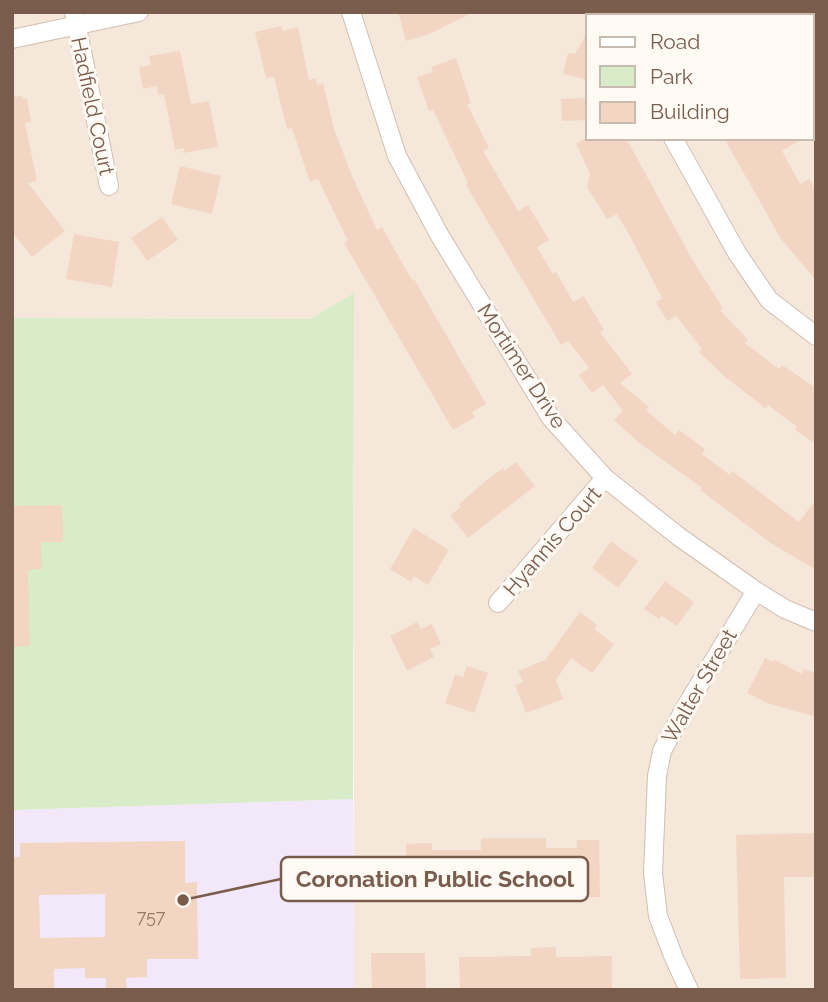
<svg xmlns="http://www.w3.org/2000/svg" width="828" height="1002" viewBox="0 0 828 1002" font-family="Raleway,sans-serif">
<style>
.residential{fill:#f5e8da;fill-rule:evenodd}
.education{fill:#f3e8fa}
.green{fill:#d8ecc9}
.building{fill:#f3d5c3;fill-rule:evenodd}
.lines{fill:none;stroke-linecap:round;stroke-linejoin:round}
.street-casing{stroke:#d1beb0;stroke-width:20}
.street{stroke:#fff;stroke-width:18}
.labels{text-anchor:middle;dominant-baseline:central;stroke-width:6;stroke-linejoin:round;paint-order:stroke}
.number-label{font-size:18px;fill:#987a6a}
.street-label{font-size:21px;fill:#7a5c4d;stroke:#fffaf3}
.leader{fill:none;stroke:#7a5c4d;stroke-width:2.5}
.callout-dot{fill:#7a5c4d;stroke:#fffaf3;stroke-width:2.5}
.callout{fill:#fffaf3;stroke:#7a5c4d;stroke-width:2.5}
.callout-label{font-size:23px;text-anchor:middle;font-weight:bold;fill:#7a5c4d}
</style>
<rect width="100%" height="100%" fill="#fdf6ec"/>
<path class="residential" d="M 12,12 L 816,12 L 816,990 L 354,990 L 354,294 L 310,319 L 12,318 ZM 588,16 L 812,16 L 812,138 L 588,138 Z"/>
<path class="education" d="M 353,799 L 354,990 L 12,990 L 12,810 Z"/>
<path class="green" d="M 354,293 L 353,799 L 12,810 L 12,318 L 310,319 Z"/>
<path class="building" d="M 398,12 L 474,12 L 427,35 L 406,41 Z
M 281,26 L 283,31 L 298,27 L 309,80 L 316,78 L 317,85 L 323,83 L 334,129 L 352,176 L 377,230 L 382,227 L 412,280 L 414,279 L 486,404 L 472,412 L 475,417 L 453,430 L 344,243 L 348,241 L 318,179 L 310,182 L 292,128 L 287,129 L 274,77 L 266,78 L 255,32 Z
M 588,31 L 588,80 L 563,74 L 568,53 L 575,54 Z
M 180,51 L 191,104 L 209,101 L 218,147 L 183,153 L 184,148 L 175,150 L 164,94 L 158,95 L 157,86 L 143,89 L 139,67 L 151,65 L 149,56 Z
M 456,58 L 471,103 L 467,104 L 489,148 L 483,151 L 518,211 L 528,205 L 549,240 L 537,247 L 553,274 L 556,272 L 573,302 L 584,296 L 604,330 L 600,332 L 632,374 L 620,383 L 649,407 L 646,410 L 675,435 L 679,430 L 705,449 L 702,454 L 730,475 L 732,471 L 799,522 L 816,499 L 816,570 L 769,542 L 700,490 L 702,488 L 638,442 L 614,420 L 623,411 L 603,385 L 592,393 L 579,375 L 589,368 L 568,341 L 561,345 L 466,185 L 468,183 L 433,110 L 429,111 L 417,77 L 433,72 L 431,67 Z
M 22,96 L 22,99 L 27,98 L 31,122 L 25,123 L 37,181 L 28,183 L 65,231 L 32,257 L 12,232 L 12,97 Z
M 588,98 L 588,120 L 562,121 L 561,99 Z
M 588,138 L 626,138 L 693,261 L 723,308 L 720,310 L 748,340 L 745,343 L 779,369 L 782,365 L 816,388 L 816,444 L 795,430 L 797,427 L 768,405 L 765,408 L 724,376 L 699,352 L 702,349 L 676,316 L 667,321 L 656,302 L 662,298 L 632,240 L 617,214 L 607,219 L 587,187 L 590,174 L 576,143 Z
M 724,138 L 804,138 L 782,151 L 800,184 L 809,179 L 816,190 L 816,280 L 781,239 Z
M 180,166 L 221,176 L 212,214 L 171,204 Z
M 162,217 L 178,240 L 147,261 L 131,238 Z
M 74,234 L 119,242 L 112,287 L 66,279 Z
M 516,462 L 535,486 L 468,538 L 450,515 L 461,507 L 459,504 L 488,479 L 503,468 L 505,471 Z
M 62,505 L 63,542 L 41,542 L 42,569 L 28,570 L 30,646 L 12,647 L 12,506 Z
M 414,528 L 449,550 L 428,585 L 414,576 L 411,582 L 390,569 Z
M 611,541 L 638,561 L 618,588 L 592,568 Z
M 665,581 L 694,602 L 677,626 L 662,616 L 659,619 L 644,609 Z
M 580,612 L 597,625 L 594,629 L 614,644 L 592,673 L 571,658 L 556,680 L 563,699 L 526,713 L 515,685 L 523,682 L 518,671 L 545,660 Z
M 417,622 L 421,629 L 432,624 L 441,644 L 430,649 L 434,657 L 407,671 L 390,636 Z
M 765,658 L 773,662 L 775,660 L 802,674 L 803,669 L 816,673 L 816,717 L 767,703 L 747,693 Z
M 467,666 L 488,673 L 474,713 L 445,703 L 455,675 L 463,677 Z
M 816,833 L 816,877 L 784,877 L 786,978 L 740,979 L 736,835 Z
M 481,838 L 546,838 L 546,848 L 577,848 L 577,840 L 599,840 L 600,897 L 578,897 L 578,886 L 542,886 L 541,898 L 480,898 L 480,887 L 428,888 L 429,899 L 406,899 L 406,844 L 432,843 L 432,850 L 481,850 Z
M 185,841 L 185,883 L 197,882 L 198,959 L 147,959 L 147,977 L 126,978 L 127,988 L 106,989 L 106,978 L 85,978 L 85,968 L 54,969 L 54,990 L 12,990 L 12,857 L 20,857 L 20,843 ZM 105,894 L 105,937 L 40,938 L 39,895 Z
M 556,947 L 556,957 L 612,956 L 612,990 L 460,990 L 459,957 L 531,956 L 531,948 Z
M 371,953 L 425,953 L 426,990 L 372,990 Z"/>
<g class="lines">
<g class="street-casing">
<path id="street" d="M 74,12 L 109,186
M 351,12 L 397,156 L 440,236 L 551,418 L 605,478 L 678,536 L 756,591 L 785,609 L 816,622
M 799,16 L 808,12
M 12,39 L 139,12
M 673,138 L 737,253 L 769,300 L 816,336
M 498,603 L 605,478
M 689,990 L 674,958 L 658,916 L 653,873 L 657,776 L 662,751 L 685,708 L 756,591"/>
</g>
<use href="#street" class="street"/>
</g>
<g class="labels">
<g class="number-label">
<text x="151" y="916">757</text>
</g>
<g class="street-label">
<text transform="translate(93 106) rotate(78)">Hadfield Court</text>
<text transform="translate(522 366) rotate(57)">Mortimer Drive</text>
<text transform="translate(552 541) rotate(-49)">Hyannis Court</text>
<text transform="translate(699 686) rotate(-60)">Walter Street</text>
</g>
</g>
<path class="leader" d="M183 900L281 879"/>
<circle class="callout-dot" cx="183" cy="900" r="7"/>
<rect class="callout" x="281" y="857" width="307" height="44" rx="7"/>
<g class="callout-label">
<text x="435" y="887">Coronation Public School</text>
</g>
<rect width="828" height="1002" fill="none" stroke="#7a5c4d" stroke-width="28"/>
<rect x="586" y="14" width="228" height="126" fill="#fffaf3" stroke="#cabbb1" stroke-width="2"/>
<rect x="600" y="37" width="35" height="10" fill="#ffffff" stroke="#cabbb1" stroke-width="2"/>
<text x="650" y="49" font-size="21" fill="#7a5c4d">Road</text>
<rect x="600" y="66" width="35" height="21" fill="#d8ecc9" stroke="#cabbb1" stroke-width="2"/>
<text x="650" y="84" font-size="21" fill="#7a5c4d">Park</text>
<rect x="600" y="102" width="35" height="21" fill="#f3d5c3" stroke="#cabbb1" stroke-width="2"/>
<text x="650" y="119" font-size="21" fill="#7a5c4d">Building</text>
</svg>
